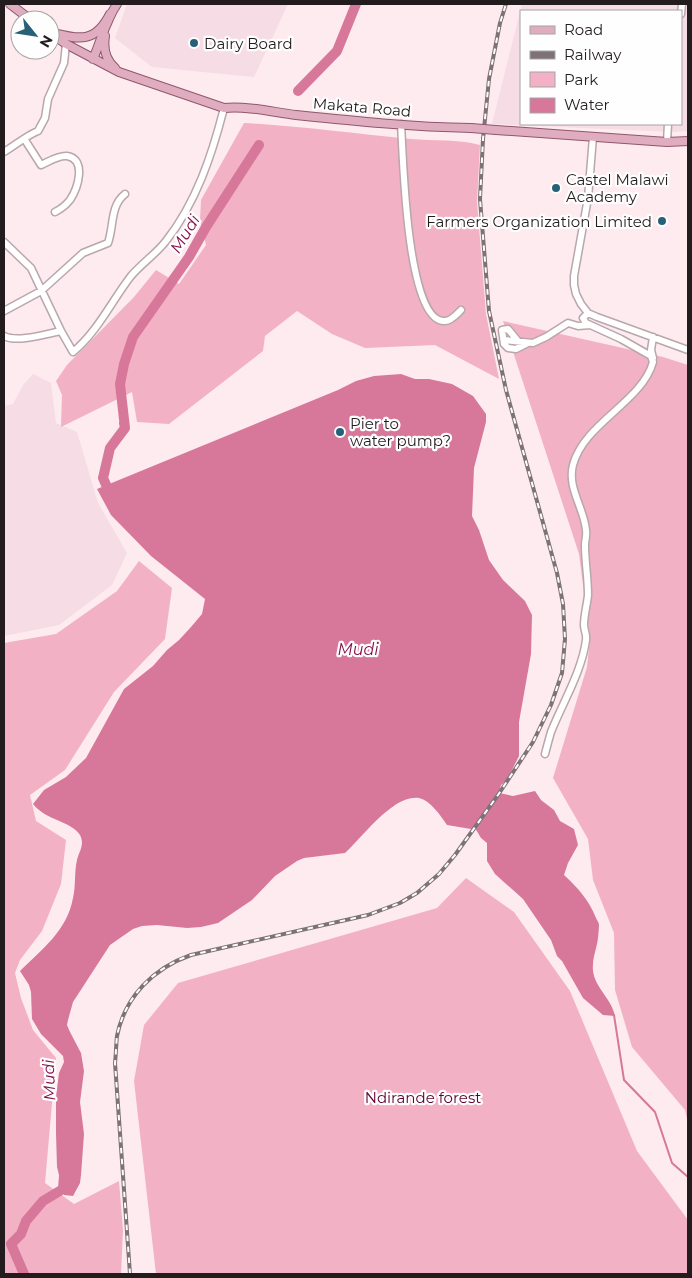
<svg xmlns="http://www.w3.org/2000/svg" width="692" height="1278" viewBox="0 0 692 1278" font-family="Montserrat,sans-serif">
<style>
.built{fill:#f6dce4;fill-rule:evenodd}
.green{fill:#f3b1c6}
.water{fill:#d7789a}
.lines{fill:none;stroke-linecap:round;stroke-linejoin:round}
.stream{stroke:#d7789a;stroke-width:2}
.river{stroke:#d7789a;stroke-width:10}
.minor-casing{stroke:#b8a7ac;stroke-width:9}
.major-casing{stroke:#90576b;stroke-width:10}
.minor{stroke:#fff;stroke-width:6}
.major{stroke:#dfadbf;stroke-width:8}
.rail-casing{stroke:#7e7276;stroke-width:4}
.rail{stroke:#fefefe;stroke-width:2;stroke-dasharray:5.5;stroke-linecap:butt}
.major-bridge-casing{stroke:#90576b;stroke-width:10;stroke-linecap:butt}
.major-bridge{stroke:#dfadbf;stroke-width:8}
.poi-dot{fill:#28607a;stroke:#fefefe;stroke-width:2}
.labels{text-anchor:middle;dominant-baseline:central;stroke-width:4.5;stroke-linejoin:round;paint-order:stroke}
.poi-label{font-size:15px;fill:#231c1e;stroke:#fefefe;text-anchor:start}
.street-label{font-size:15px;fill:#231c1e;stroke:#fefefe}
.park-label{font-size:15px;fill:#5b0230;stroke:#fefefe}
.water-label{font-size:16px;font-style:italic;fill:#840f49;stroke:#fefefe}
</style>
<rect width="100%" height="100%" fill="#fdebf0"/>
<path class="built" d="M 127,4 L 288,4 L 254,77 L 152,67 L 115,38 Z
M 522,4 L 688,4 L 688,131 L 674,132 L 492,124 ZM 521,11 L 681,11 L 681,124 L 521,124 Z
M 33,374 L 51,383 L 56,423 L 77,432 L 98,503 L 127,553 L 112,585 L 59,625 L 4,636 L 4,406 L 13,404 L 23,385 Z"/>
<path class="green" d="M 244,123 C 300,126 356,134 411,139 C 434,141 457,139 480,145 L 477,202 L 486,314 L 499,379 L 435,345 L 365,348 L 332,334 L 297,311 L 265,336 L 263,351 L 169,424 L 137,422 L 132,392 L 61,427 L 62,395 L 56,381 L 67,365 L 134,297 L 156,270 L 179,284 L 206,245 L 200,220 L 201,200 Z
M 503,321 L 663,357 L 688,365 L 688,1123 L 685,1110 L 632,1047 L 615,990 L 614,933 L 593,880 L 588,839 L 553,778 L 587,667 L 590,638 L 579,554 Z
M 139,561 L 172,588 L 165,639 L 114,692 L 65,770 L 30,795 L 36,821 L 66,840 L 61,884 L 42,931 L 20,960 L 15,973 L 21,998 L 33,1030 L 56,1058 L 45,1183 L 74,1204 L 119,1181 L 123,1230 L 121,1274 L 4,1274 L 4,643 L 56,634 L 117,591 Z
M 466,878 L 514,912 L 570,991 L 637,1151 L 688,1220 L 688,1274 L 156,1274 L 134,1081 L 144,1025 L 178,983 L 437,908 Z"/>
<path class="water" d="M 401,374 L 415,379 L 429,379 L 452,384 L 473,396 L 486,414 L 486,422 L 474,468 L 472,516 L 479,530 L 489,560 L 503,580 L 525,601 L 532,615 L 531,654 L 519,722 L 519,756 L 507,780 L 501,785 L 499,793 L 513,796 L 535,791 L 541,800 L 554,810 L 560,821 L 574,829 L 578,845 L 568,863 L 564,875 C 578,888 589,900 596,918 C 597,920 599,923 599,925 C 599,927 598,941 597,944 C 595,953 592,961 593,971 C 595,988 612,999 615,1016 L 603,1015 L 583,998 L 562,961 L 557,956 L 551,940 L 523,899 L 495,874 L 487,861 L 487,843 L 481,838 L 475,828 L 471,829 L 447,825 C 440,815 431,801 419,798 C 393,794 362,838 345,853 L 304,858 L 297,861 L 275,876 L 252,900 L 218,923 L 201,927 L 187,928 L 157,925 L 142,926 L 133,929 L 110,945 L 73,1002 L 68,1020 L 67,1025 L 70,1032 L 81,1053 L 84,1071 L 80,1102 L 84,1134 L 81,1175 L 80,1183 L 73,1196 L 64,1195 L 57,1167 L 56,1133 L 56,1097 L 59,1073 L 64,1062 L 63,1056 L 41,1034 L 32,1019 L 31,992 L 29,985 L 20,971 C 42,949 67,931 73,898 C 76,886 74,873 77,860 C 79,851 85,845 80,835 C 71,821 45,820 33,804 L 44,790 L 66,777 L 86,758 L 124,689 L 153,666 L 167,650 L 179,640 L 191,627 L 202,614 L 205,599 L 151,556 L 111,515 L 97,489 L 338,390 L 356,381 L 374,376 Z"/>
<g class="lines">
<path class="stream" d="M 614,1015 L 624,1080 L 655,1112 L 672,1163 L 688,1177"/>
<path class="river" d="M 298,91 L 337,51 L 356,4
M 125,428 L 120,384 L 124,364 L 133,337 L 189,257 L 206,227 L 259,145
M 111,496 L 103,478 L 110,448 L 125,428 L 124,423
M 24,1274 L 11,1244 L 21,1234 L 26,1221 L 43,1201 L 63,1189 L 64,1176"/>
<g class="minor-casing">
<path id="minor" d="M 681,14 L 682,4
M 401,124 C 403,152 406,324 445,321 C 451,321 457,314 461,310
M 593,137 L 588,198 L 574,276 L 574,285 L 576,294 L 581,304 L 588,313 L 597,317 L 688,350
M 25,140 L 41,165 C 48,162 58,155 67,156 C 87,159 78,188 70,200 C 66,205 61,209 55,212
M 667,142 L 668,124
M 4,152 C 14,146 29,134 38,131 L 45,118 L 48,99 L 64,63 L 66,44
M 4,242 L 31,268 L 61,331 L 73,352 C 98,331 111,302 131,276 C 142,263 156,254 166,241 C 196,203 212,155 224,108
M 4,311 L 41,291 L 83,253 L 108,243 C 114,226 110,206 125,194
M 4,336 C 17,343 46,334 61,331
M 504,340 L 533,343 L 546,337 L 568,323 L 578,326 L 590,325
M 517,340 L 508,329 L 502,330 L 504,344 L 508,348 L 516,349 L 528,343
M 653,358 L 651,350 L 653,337
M 545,754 C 547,746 549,739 551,732 C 563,702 582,671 586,640 C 587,635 584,630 584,625 C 584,615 587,605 588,595 C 588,578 585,562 585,545 C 585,540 587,535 586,530 C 584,508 567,488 573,465 C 584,423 642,402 653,362 L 651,356 L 621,339 L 586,323 L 583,318 L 588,313"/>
</g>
<g class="major-casing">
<path id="major" d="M 10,4 L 31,20
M 50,33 L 66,44 L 119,72 L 224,108 C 249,106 272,112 296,115 C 354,121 412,127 471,128
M 54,33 C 81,40 96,42 110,14
M 105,36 C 103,48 106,60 115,68
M 93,59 C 101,41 106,20 117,4
M 496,130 L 667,142 L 688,141"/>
</g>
<use href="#minor" class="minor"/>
<use href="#major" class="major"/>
<g class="rail-casing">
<path id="rail" d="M 130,1274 L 115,1063 C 116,1054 116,1045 117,1036 C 125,996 154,968 191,955 L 368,915 L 400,903 L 417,893 L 439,874 L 455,855 L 498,795 L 533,742 L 551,705 L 562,673 L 565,639 L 563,604 L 557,573 L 506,390 L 489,311 L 480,199 L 483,139 L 489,79 L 500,23 L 506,4"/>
</g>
<use href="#rail" class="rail"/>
<g class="major-bridge-casing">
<path id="major-bridge" d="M 471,128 L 496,130"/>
</g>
<use href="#major-bridge" class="major-bridge"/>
</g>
<g class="poi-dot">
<circle cx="194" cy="43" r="5"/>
<circle cx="556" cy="188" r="5"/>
<circle cx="662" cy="221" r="5"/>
<circle cx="340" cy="432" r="5"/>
</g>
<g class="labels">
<g class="poi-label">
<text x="204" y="43">Dairy Board</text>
<text x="566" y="179">Castel Malawi<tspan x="566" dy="17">Academy</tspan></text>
<text x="652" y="221" text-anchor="end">Farmers Organization Limited</text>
<text x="350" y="423">Pier to<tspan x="350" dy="17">water pump?</tspan></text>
</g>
<g class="street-label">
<text transform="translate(362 107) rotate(5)">Makata Road</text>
</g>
<g class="park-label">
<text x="423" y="1097">Ndirande forest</text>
</g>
<g class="water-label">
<text transform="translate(185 234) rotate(-58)">Mudi</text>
<text x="358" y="649">Mudi</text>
<text transform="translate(49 1080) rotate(-92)">Mudi</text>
</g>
</g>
<rect width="692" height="1278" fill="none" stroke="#231c1e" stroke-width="10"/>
<rect x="520" y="10" width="162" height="115" fill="#fefefe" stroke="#a6a4a4"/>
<rect x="530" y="26" width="25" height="8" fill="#dfadbf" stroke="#a6a4a4"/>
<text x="564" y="35" font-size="15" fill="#231c1e">Road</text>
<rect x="530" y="51" width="25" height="8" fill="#7e7276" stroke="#a6a4a4"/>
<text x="564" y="60" font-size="15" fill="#231c1e">Railway</text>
<rect x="530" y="72" width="25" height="15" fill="#f3b1c6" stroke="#a6a4a4"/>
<text x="564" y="85" font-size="15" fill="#231c1e">Park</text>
<rect x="530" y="98" width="25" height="15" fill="#d7789a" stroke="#a6a4a4"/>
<text x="564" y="110" font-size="15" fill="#231c1e">Water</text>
<g transform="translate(35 35) rotate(120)"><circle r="24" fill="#fefefe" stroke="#a6a4a4"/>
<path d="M0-4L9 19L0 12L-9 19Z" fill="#28607a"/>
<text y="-8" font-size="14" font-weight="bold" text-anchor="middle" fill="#231c1e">N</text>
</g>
</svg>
